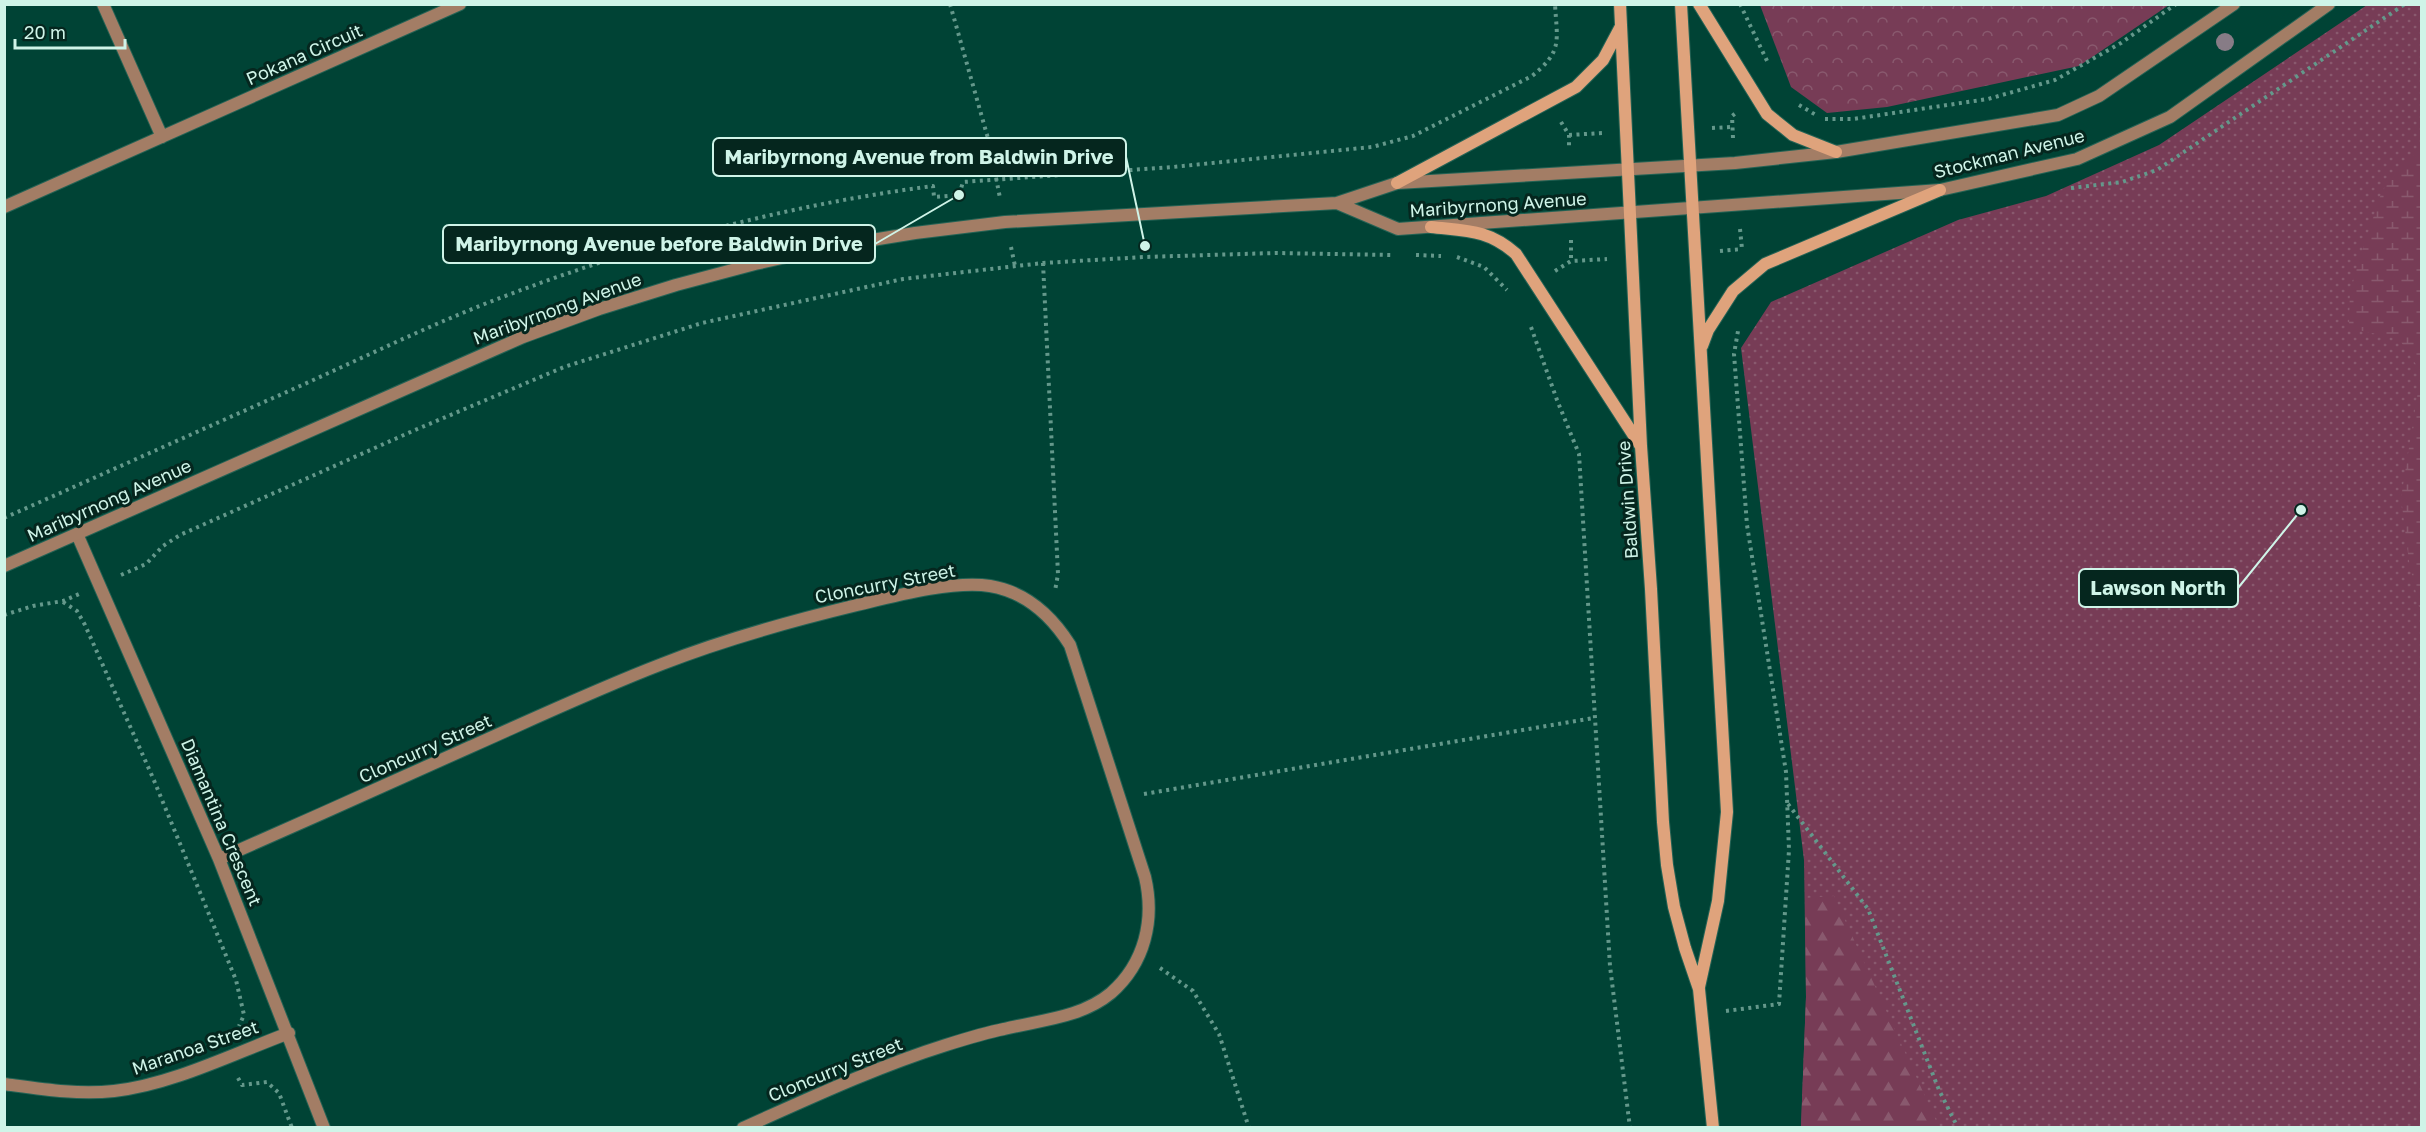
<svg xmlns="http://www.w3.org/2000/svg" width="2426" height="1132" viewBox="0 0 2426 1132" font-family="'Golos Text',sans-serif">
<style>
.grass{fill:url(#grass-dots)}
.forest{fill:url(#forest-firs)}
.wetland{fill:url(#wetland-marsh)}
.park{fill:url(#park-crowns)}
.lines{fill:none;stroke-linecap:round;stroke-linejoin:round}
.minor-casing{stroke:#256355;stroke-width:14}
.tertiary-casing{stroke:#256355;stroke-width:14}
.secondary-casing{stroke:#256355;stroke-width:14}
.path{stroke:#64988b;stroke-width:4;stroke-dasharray:3 4.5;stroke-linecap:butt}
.minor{stroke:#a37d65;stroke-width:12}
.tertiary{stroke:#a37d65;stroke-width:12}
.secondary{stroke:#dfa37c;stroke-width:12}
.tree{fill:#877c86}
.labels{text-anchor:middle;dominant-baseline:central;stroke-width:6;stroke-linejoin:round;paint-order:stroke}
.street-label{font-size:18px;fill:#cff4e8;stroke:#05261e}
.leader{fill:none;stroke:#cff4e8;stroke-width:2}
.callout-dot{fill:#cff4e8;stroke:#05261e;stroke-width:2}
.callout{fill:#05261e;stroke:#cff4e8;stroke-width:2}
.callout-label{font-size:20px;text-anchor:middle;font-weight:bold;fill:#cff4e8}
</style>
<defs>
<pattern id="grass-dots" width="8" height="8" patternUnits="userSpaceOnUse" patternTransform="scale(1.5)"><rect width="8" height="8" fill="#773c56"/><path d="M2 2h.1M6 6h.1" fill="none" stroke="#89596e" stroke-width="1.8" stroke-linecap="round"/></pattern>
<pattern id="forest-firs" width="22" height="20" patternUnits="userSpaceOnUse" patternTransform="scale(1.5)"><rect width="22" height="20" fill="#773c56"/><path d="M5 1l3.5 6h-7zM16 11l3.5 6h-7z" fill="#89596e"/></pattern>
<pattern id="wetland-marsh" width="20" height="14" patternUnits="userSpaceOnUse" patternTransform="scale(1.5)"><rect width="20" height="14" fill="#773c56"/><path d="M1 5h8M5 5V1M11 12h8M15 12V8" fill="none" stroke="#89596e"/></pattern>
<pattern id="park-crowns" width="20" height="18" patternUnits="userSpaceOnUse" patternTransform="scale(1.5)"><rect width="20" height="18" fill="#773c56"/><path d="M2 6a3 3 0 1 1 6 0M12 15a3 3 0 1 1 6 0" fill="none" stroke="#89596e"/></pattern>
</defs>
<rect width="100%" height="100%" fill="#004335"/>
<path class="grass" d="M 2367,5 L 2421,5 L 2421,1127 L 1801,1127 L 1806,997 L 1804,860 L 1741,348 L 1771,302 L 1958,220 L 2046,196 L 2159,145 Z"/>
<path class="forest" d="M 1834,896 L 1939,1127 L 1801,1127 L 1806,997 L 1805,898 Z"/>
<path class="wetland" d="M 2421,150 L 2421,616 L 2409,561 L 2401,498 L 2421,372 L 2399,339 L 2349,328 L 2350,288 L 2382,191 L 2405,162 Z"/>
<path class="park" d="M 1760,5 L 1760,4 L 2169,5 L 2079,66 L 1887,107 L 1827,113 L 1791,87 Z"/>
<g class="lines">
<g class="minor-casing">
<path id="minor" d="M 103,4 L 162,137
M 4,207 L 460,4
M 77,534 L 219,859 L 324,1128
M 219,859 C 303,822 386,785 470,747 C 533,719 597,689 662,664 C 725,639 791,621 857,605 C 894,596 954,580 990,586 C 1026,592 1051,615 1070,645 L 1145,877 C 1155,920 1145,963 1111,993 C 1081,1018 1040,1020 1004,1029 C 984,1033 965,1039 946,1045 C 876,1067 810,1098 743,1128
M 4,1084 C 41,1089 77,1095 114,1091 C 171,1085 235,1053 289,1033"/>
</g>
<g class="tertiary-casing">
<path id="tertiary" d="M 1337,203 L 1398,229 L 1940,190 L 2077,159 L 2170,117 L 2329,4
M 4,566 L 523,337 L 599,309 L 676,285 L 755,264 L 835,246 L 915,233 L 1005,222 L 1337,203 L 1397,183 L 1735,163 L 1836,152 L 2058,115 L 2099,96 L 2234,4"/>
</g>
<g class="secondary-casing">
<path id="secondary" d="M 1620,4 L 1641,446 L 1651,589 L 1663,822 L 1667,865 L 1674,907 L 1685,948 L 1699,989 L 1713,1128
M 1681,4 L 1727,812 L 1718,901 L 1699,987
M 1699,4 L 1767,114 L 1793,135 L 1836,152
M 1397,183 L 1576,87 L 1603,60 L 1620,28
M 1431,227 C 1466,231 1488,229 1516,254 L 1640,445
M 1702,346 L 1708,330 L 1733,291 L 1765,264 L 1940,190"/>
</g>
<path class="path" d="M 950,4 L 989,142 L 1000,198
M 1740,4 L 1768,63
M 1799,105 L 1816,115
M 1825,119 L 1853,119 L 1988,99 L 2055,80 L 2121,43 L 2176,4
M 1561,122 L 1569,135 L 1569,148
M 1712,128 L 1732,127
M 1569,135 L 1603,133
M 1733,138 L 1732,116 L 1737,112
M 2071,188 L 2122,182 L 2157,170 L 2405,4
M 1740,229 L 1742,249
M 1571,240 L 1571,261
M 1011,247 L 1015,266
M 1720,251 L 1742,249
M 1416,255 L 1441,256
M 1457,257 L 1484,267 L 1507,290
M 1043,263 L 1058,574 L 1055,591
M 1555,271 L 1571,261 L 1607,259
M 1531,327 L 1557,400 L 1579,454 L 1610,966 L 1630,1128
M 4,518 C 94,478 183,438 273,398 C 344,367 414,332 487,303 C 631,247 779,206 933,186 L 934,197 L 959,195 L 963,182 L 1173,167 L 1372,147 L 1413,136 L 1532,76 C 1563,51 1557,41 1555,4
M 121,575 L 146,564 L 163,546 L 180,535 L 415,430 L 564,367 L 702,323 L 903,279 L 1043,263 L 1144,257 L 1275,253 L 1393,255
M 63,602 L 77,611 L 85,625 L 153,778 L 236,980 L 244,1015 L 239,1026
M 4,615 L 33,606 L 63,601 L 79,594
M 1144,794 L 1594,718
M 1788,804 L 1868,909 L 1939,1090 L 1958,1128
M 1160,968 L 1193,991 L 1219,1034 L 1249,1128
M 1726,1011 L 1779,1004 L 1789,850 L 1786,772 L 1747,525 L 1734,354 L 1738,331
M 238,1078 L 242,1085 L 267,1082 L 279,1093 L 292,1128"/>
<use href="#minor" class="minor"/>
<use href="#tertiary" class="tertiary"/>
<use href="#secondary" class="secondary"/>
</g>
<circle class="tree" cx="2225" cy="42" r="9"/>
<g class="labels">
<g class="street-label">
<text transform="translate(304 54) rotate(-24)">Pokana Circuit</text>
<text transform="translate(2009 153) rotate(-14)">Stockman Avenue</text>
<text transform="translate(1498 204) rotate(-4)">Maribyrnong Avenue</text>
<text transform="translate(557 308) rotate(-20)">Maribyrnong Avenue</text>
<text transform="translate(109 500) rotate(-24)">Maribyrnong Avenue</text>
<text transform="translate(1627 500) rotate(-94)">Baldwin Drive</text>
<text transform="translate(885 583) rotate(-11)">Cloncurry Street</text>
<text transform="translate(425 748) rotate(-24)">Cloncurry Street</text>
<text transform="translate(222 822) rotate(67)">Diamantina Crescent</text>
<text transform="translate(195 1047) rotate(-19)">Maranoa Street</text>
<text transform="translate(835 1069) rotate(-22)">Cloncurry Street</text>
</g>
</g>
<path class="leader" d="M1145 246L1126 157M959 195L875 244M2301 510L2238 588"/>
<g class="callout-dot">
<circle cx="1145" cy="246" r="6"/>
<circle cx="959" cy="195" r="6"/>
<circle cx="2301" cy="510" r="6"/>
</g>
<g class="callout">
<rect x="713" y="138" width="413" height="38" rx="6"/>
<rect x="443" y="225" width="432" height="38" rx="6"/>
<rect x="2079" y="569" width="159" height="38" rx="6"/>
</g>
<g class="callout-label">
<text x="919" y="164">Maribyrnong Avenue from Baldwin Drive</text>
<text x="659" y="251">Maribyrnong Avenue before Baldwin Drive</text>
<text x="2158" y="595">Lawson North</text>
</g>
<rect width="2426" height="1132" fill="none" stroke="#cff4e8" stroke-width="12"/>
<path d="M15 39v9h110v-9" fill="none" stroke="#cff4e8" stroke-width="3"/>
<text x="24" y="39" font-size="18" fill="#cff4e8" stroke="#05261e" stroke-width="4.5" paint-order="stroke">20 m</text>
</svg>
